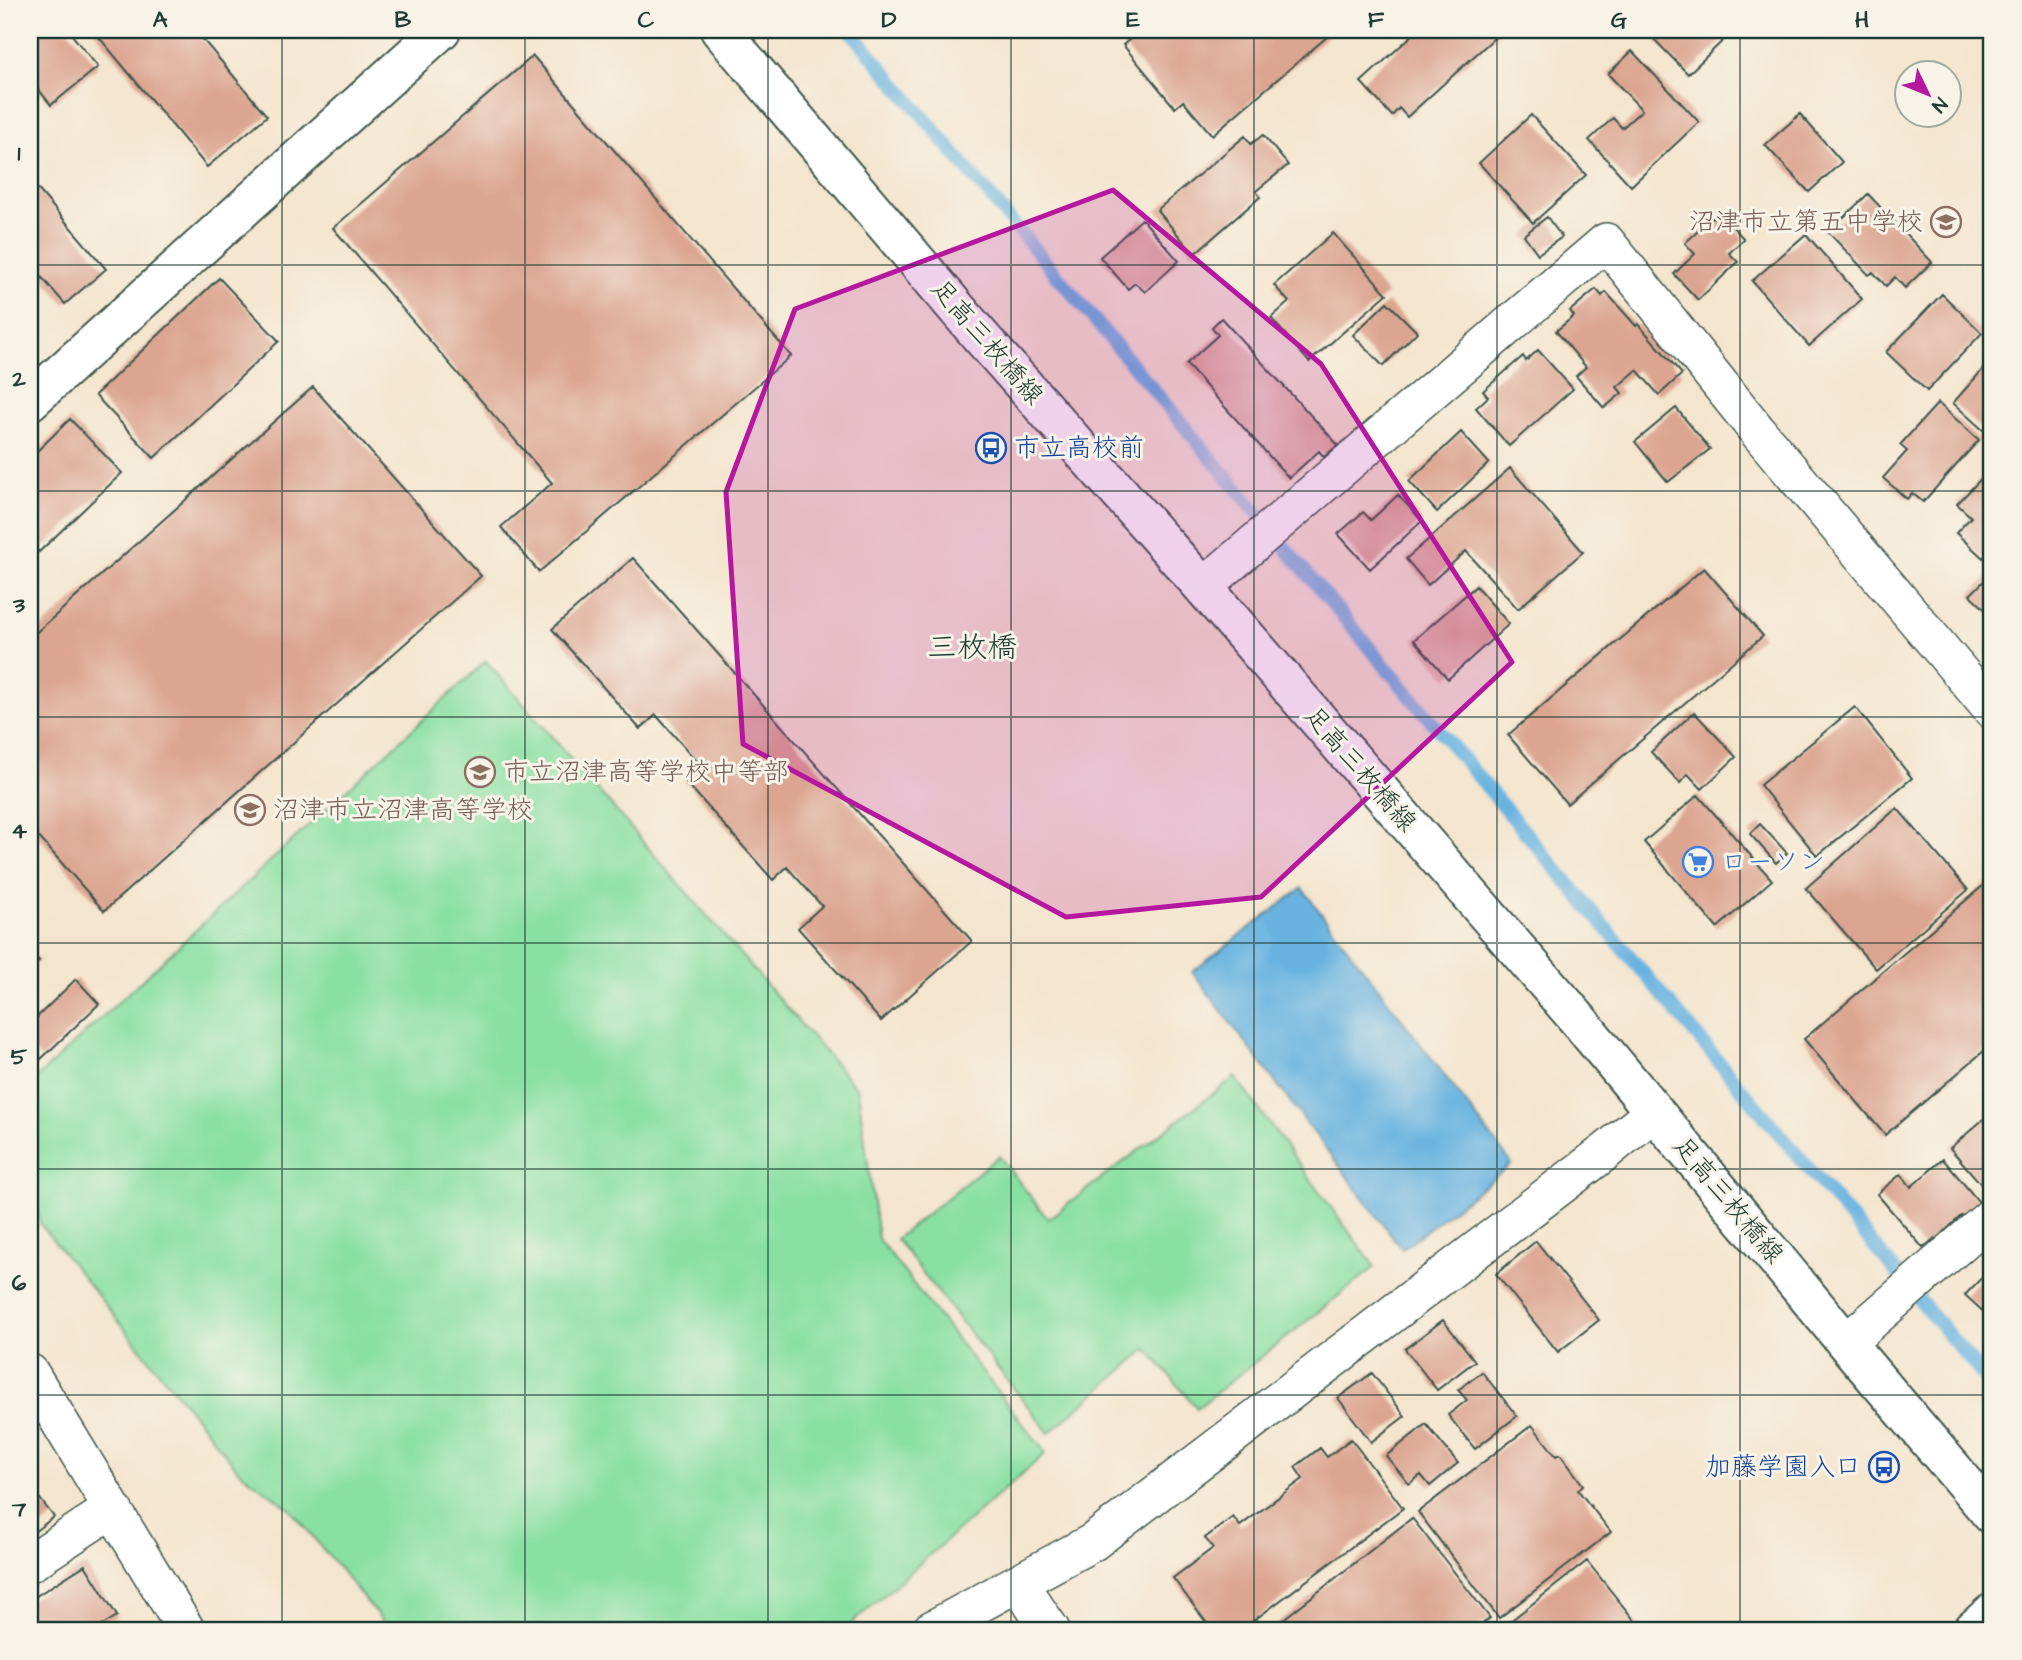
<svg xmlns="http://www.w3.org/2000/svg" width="2022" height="1660" viewBox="0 0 2022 1660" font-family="'Architects Daughter','Klee One',sans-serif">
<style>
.green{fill:#89e0a3;stroke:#548e6c;stroke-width:2}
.water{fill:#68b3e0;stroke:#44788a;stroke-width:2}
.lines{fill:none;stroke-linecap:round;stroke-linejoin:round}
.stream{stroke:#68b3e0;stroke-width:14}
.building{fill:#dca591}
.street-casing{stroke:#3f564b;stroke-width:40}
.secondary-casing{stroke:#3f564b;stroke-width:42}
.street{stroke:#fff;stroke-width:37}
.secondary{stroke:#fff;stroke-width:38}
.marked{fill:#b5179e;fill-opacity:0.2;stroke:#b5179e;stroke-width:5;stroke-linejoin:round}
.grid{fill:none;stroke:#1f3d34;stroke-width:2;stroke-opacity:0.55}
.labels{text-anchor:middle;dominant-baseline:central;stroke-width:6;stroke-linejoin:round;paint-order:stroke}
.education-label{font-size:26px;fill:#785e54;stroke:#f7f3e8;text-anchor:start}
.street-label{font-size:26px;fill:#1f3d34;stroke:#f7f3e8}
.transit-label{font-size:26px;fill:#164399;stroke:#f7f3e8;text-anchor:start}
.shop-label{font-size:26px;fill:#366cbe;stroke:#f7f3e8;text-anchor:start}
.quarter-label{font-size:30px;fill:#1f3d34;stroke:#f7f3e8}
.neatline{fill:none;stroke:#1f3d34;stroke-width:2.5}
.grid-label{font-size:23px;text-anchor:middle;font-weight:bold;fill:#1f3d34}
</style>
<rect width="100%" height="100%" fill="#f7f3e8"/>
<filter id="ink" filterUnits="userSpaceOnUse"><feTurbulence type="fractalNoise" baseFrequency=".0143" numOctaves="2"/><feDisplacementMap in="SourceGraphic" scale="14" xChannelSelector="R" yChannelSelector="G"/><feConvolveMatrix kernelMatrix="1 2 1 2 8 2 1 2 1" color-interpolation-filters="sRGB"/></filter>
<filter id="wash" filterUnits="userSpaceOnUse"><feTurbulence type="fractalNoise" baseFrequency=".00686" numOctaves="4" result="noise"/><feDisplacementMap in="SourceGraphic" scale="28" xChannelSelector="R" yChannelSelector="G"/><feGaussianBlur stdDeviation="1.57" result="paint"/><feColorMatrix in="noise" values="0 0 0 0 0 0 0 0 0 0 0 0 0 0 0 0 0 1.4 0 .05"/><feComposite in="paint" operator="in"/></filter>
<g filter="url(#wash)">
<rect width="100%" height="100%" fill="#f4e5ce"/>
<path class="green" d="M 486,661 L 858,1090 L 878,1239 L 1046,1453 L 844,1630 L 390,1630 L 290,1509 L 239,1471 L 40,1224 L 30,1141 L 30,1084 Z
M 1235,1077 L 1375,1267 L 1197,1408 L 1147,1349 L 1049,1433 L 896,1239 L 999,1156 L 1048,1219 Z"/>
<path class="water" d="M 1302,888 L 1512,1164 L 1402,1249 L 1192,972 Z"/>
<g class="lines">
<path class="stream" d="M 850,30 L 1259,515
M 1282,544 L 1992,1386"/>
</g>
<g id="blocks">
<path class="building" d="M 30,30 L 68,30 L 98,67 L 51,105 L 30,79 Z
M 93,30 L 195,30 L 267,116 L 207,167 Z
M 1141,30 L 1335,30 L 1212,135 L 1183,101 L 1175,108 L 1123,45 Z
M 1418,30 L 1503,30 L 1407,117 L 1399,108 L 1392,116 L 1361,82 Z
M 1656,30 L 1734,30 L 1688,74 L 1650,35 Z
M 1765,30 L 1782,30 L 1773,38 Z
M 1632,51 L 1699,122 L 1631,186 L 1589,140 L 1613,118 L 1622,128 L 1642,110 L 1608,74 Z
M 533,56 L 791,356 L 539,572 L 501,527 L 552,483 L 333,228 Z
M 1800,114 L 1842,162 L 1809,192 L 1765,145 Z
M 1531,115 L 1586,175 L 1533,223 L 1479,163 Z
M 1263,135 L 1288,165 L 1256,191 L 1260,197 L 1194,254 L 1157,210 L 1245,136 L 1251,144 Z
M 36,187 L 106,269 L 65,304 L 30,264 L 30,192 Z
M 1868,194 L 1932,262 L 1905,288 L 1895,277 L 1886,286 L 1873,272 L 1869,275 L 1828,232 Z
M 1719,212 L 1744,239 L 1729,253 L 1738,262 L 1698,300 L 1674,274 L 1695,254 L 1685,243 Z
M 1547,217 L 1562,237 L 1538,254 L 1524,235 Z
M 1142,219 L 1179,261 L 1145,292 L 1135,283 L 1128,289 L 1100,257 Z
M 1333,233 L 1387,294 L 1309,362 L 1271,318 L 1289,302 L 1274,285 Z
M 1806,234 L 1862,299 L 1809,346 L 1752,281 Z
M 219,278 L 279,341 L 154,458 L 95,395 Z
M 1596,289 L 1602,296 L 1606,292 L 1636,326 L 1638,324 L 1682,374 L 1659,395 L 1637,370 L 1617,387 L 1622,393 L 1604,408 L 1576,376 L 1586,367 L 1556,331 L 1574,316 L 1570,311 Z
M 1942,294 L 1982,333 L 1927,391 L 1886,352 Z
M 1387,302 L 1417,332 L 1383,366 L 1353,335 Z
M 1221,318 L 1338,445 L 1324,457 L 1319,451 L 1289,478 L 1186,364 L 1218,335 L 1212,327 Z
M 1538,350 L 1573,389 L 1509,446 L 1476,408 L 1488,397 L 1483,391 L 1523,356 L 1526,361 Z
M 1992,359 L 1992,421 L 1984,431 L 1953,403 Z
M 313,387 L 481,576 L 104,911 L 30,827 L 30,638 Z
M 1938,403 L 1979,440 L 1923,502 L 1912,493 L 1907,499 L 1883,478 L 1907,451 L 1900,445 Z
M 1676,408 L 1710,449 L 1668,482 L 1635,442 Z
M 70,419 L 122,473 L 39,552 L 30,543 L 30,458 Z
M 1461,432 L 1489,463 L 1437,512 L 1409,481 Z
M 1992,467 L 1992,548 L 1983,558 L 1956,533 L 1971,517 L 1957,504 Z
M 1510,468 L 1583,552 L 1518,609 L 1466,551 L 1428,585 L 1406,559 Z
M 1398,495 L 1422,521 L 1370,569 L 1338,534 L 1363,512 L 1371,520 Z
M 633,558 L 972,941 L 881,1021 L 798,928 L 822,906 L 787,867 L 773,880 L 685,781 L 701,766 L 656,715 L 640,729 L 552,629 Z
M 1704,568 L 1763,636 L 1567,804 L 1508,735 Z
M 1992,573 L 1992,616 L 1970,595 Z
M 1476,586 L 1509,624 L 1448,679 L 1414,640 Z
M 1855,707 L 1912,778 L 1817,856 L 1760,785 Z
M 1694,712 L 1736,757 L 1702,789 L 1688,774 L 1680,783 L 1651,752 Z
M 1698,795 L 1772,880 L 1717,928 L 1644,842 Z
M 1897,808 L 1968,890 L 1876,969 L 1806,888 Z
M 1760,824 L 1787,853 L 1776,863 L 1750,834 Z
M 1992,878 L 1992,1044 L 1885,1135 L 1804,1039 Z
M 30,950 L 39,961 L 30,970 Z
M 76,979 L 99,1004 L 41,1059 L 30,1047 L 30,1024 Z
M 1992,1112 L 1992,1197 L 1950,1148 Z
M 1943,1159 L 1984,1208 L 1967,1222 L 1961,1216 L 1944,1232 L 1949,1238 L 1941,1245 L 1935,1238 L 1923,1248 L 1877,1194 L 1901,1174 L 1911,1187 Z
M 1536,1241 L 1599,1320 L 1558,1352 L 1496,1274 Z
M 1992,1267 L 1992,1310 L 1987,1315 L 1965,1295 Z
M 1443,1320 L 1475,1361 L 1437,1390 L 1405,1349 Z
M 1482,1372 L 1517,1416 L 1475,1449 L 1448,1415 L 1467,1400 L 1458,1390 Z
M 1372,1373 L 1405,1416 L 1371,1442 L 1338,1398 Z
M 1426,1424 L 1458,1463 L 1430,1486 L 1421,1475 L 1409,1484 L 1386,1456 Z
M 1532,1425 L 1556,1456 L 1560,1454 L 1583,1485 L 1578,1490 L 1611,1532 L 1499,1618 L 1418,1512 Z
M 1351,1439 L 1403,1508 L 1241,1630 L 1212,1630 L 1173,1578 L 1213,1548 L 1205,1538 L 1233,1517 L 1240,1526 L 1303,1479 L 1295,1467 L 1320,1448 L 1327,1457 Z
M 30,1486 L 54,1517 L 30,1535 Z
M 1412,1518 L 1490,1618 L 1474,1630 L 1274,1630 L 1272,1628 Z
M 1587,1561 L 1642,1630 L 1499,1630 Z
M 85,1565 L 117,1616 L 94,1630 L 30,1630 L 30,1600 Z"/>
</g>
</g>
<g filter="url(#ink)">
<use href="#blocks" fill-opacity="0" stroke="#3f564b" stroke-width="2"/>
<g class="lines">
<g class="street-casing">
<path id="street" d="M 1203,587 L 1606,242 L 1759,433 L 1992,710
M 1846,1343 L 1992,1216
M 30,1373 L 186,1630
M 30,1563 L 112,1509
M 1018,1583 L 1051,1630
M 931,1630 L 1093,1542 L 1605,1152 L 1655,1111"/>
</g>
<g class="secondary-casing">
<path id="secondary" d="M 720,30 L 981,337 L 1203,587 L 1575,1016 L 1846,1343 L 1992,1515
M 30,401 L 441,30
M 1973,1630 L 1992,1613"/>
</g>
<use href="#street" class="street"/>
<use href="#secondary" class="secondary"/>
</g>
</g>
<path class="marked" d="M 1113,190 L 1321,364 L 1512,662 L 1261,897 L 1066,917 L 743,744 L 726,492 L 795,309 Z"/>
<path class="grid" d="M 282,30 L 282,1630M 525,30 L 525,1630M 768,30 L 768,1630M 1011,30 L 1011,1630M 1254,30 L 1254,1630M 1497,30 L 1497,1630M 1740,30 L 1740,1630M 30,265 L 1992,265M 30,491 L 1992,491M 30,717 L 1992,717M 30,943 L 1992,943M 30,1169 L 1992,1169M 30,1395 L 1992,1395"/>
<defs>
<g id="school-ring" transform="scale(1.575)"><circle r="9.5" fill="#f7f3e8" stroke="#8d6e63" stroke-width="1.5"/><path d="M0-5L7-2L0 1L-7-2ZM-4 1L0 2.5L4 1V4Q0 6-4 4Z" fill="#8d6e63"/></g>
<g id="bus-ring" transform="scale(1.575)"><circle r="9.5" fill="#f7f3e8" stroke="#1a4fb4" stroke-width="1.5"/><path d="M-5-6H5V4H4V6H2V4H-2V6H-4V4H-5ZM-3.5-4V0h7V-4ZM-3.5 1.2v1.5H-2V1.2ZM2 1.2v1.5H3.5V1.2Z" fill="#1a4fb4"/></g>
<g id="supermarket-ring" transform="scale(1.575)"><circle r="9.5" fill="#f7f3e8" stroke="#3f7fe0" stroke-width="1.5"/><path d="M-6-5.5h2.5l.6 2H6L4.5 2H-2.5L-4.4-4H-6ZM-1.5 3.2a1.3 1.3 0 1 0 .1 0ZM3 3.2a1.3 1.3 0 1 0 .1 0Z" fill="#3f7fe0"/></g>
</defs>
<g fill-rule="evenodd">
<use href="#school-ring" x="1946" y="222"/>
<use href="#bus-ring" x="991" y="448"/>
<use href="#school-ring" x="480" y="772"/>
<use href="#school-ring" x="250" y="810"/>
<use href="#supermarket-ring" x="1698" y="862"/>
<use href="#bus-ring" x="1884" y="1467"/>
</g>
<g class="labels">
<g class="education-label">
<text x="1923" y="222" text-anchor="end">沼津市立第五中学校</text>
<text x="503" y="772">市立沼津高等学校中等部</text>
<text x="273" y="810">沼津市立沼津高等学校</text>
</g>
<g class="street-label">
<text transform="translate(987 342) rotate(49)">足高三枚橋線</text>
<text transform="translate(1360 769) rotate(49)">足高三枚橋線</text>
<text transform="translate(1728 1200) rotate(50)">足高三枚橋線</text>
</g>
<g class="transit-label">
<text x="1014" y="448">市立高校前</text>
<text x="1861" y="1467" text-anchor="end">加藤学園入口</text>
</g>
<g class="shop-label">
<text x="1721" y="862">ローソン</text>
</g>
<g class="quarter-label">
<text x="972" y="648">三枚橋</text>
</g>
</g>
<rect width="2022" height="1660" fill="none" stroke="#f7f3e8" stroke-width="77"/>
<g transform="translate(1928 94) rotate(133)"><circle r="33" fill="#f7f3e8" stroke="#a1aaa0" stroke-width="2"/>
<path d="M0-5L12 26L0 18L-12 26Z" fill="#b5179e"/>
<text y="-10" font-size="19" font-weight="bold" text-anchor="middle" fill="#1f3d34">N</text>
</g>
<rect x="38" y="38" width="1945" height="1584" class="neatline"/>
<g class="grid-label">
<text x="160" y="27">A</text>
<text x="403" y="27">B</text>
<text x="646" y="27">C</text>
<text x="889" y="27">D</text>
<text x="1133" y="27">E</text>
<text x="1376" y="27">F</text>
<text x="1619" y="27">G</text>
<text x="1862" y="27">H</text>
<text x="19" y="160">1</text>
<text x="19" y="386">2</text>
<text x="19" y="612">3</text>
<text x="19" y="838">4</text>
<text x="19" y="1064">5</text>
<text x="19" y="1290">6</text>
<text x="19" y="1516">7</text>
</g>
</svg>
